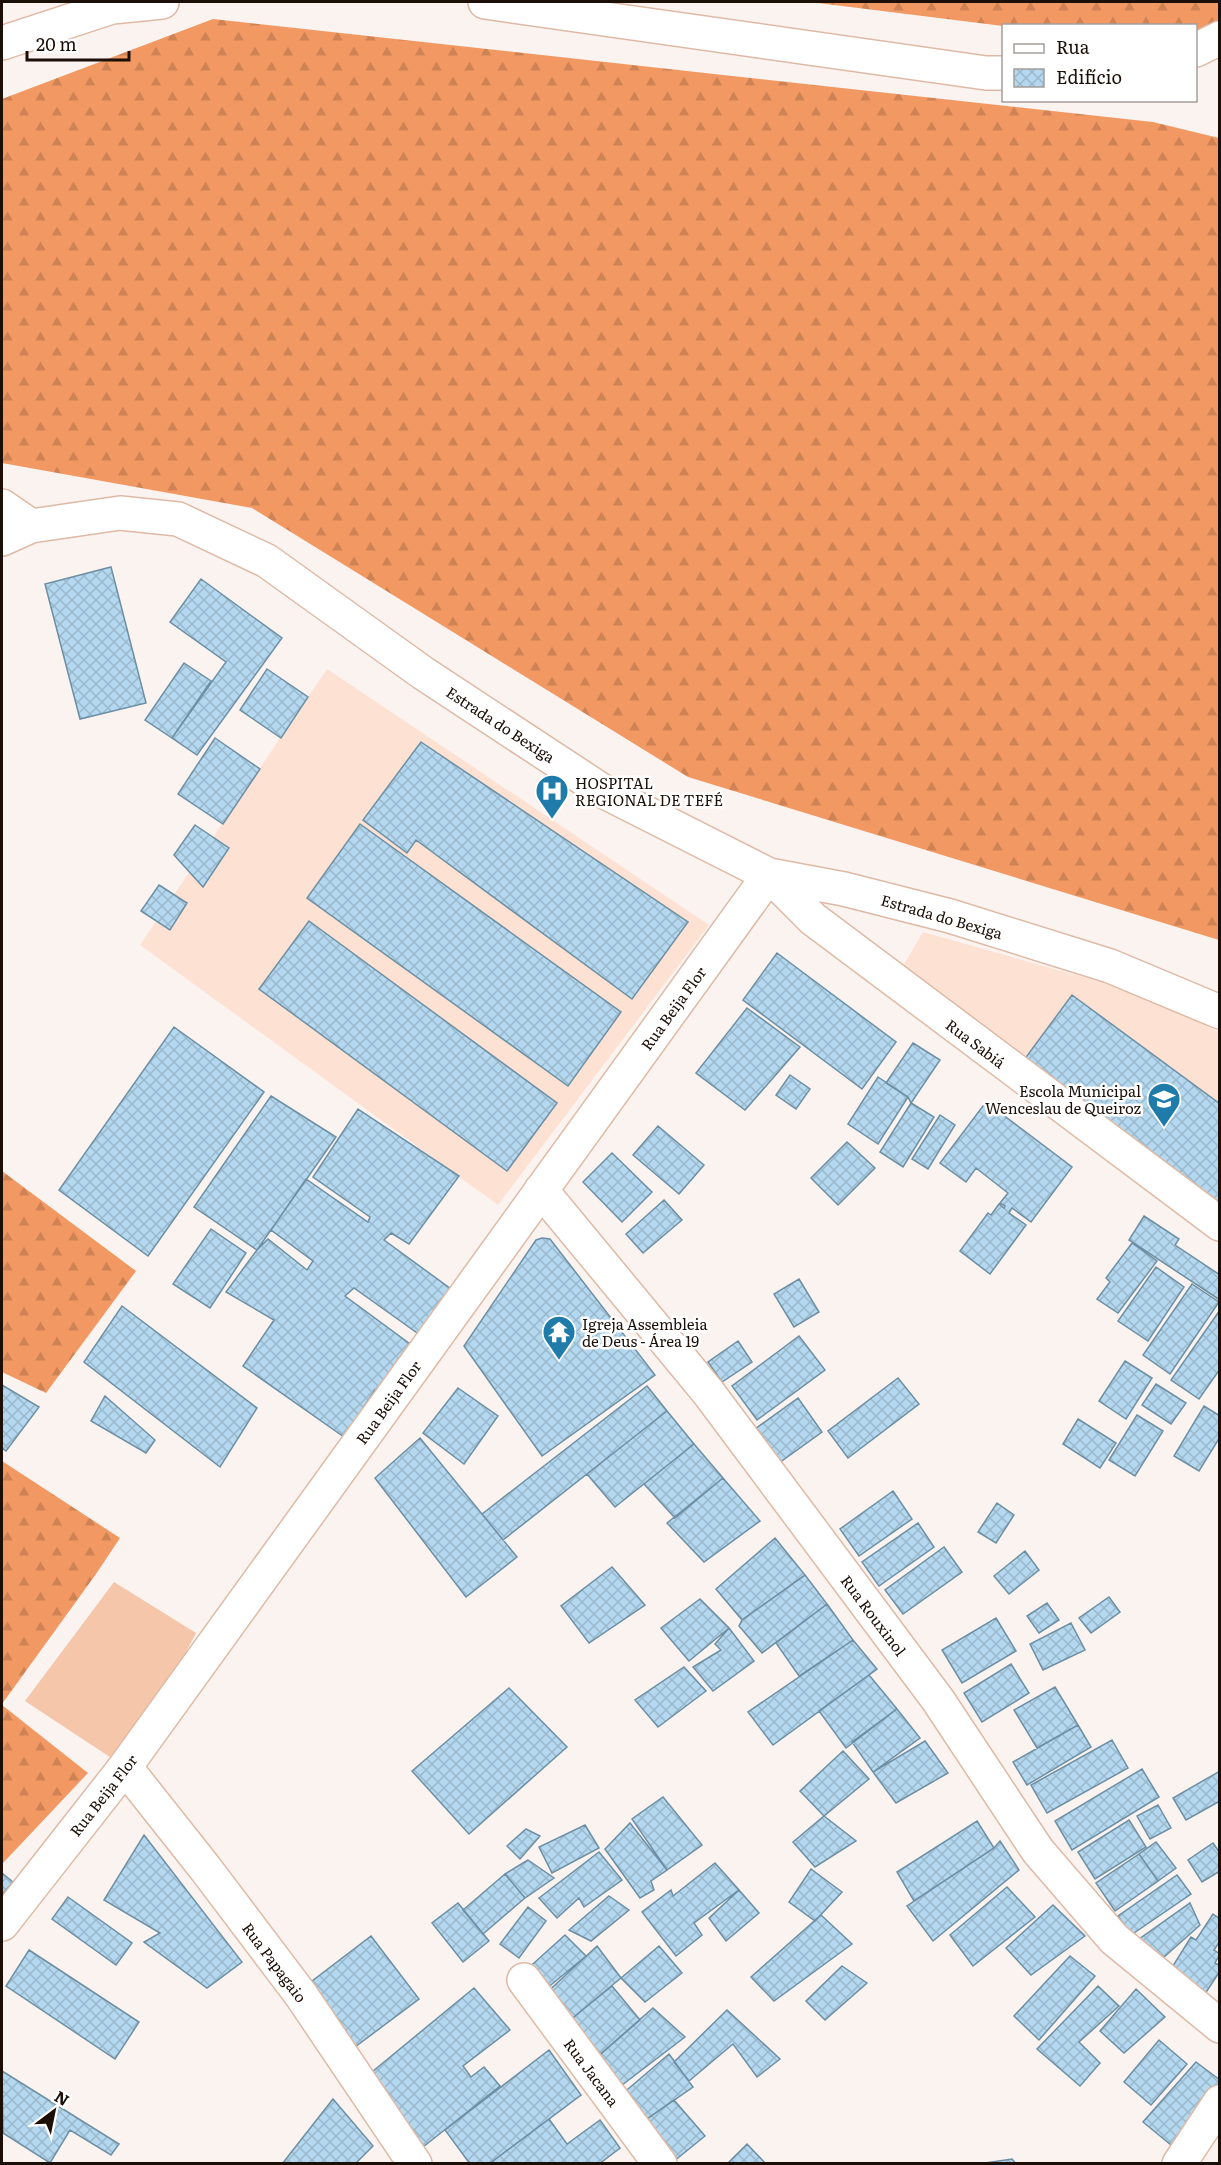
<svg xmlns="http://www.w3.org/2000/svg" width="1221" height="2165" viewBox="0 0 1221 2165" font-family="Literata,serif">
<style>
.built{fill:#fde2d3}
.grass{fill:#f6c6ab}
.forest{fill:url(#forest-firs)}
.building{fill:url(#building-cross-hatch);stroke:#6d8fa4;stroke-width:1.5}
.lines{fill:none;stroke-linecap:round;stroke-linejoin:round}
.minor-casing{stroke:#debaa6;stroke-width:36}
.minor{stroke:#fff;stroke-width:33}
.labels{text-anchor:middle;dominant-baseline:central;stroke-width:5;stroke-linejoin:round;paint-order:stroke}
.street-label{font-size:15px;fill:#1b0f08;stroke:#fff}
.poi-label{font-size:15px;fill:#1b0f08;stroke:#fff;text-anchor:start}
</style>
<defs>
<pattern id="forest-firs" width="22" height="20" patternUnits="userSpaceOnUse" patternTransform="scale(1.5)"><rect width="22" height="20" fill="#f29963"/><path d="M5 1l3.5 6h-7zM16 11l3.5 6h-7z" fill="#cf8354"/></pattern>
<pattern id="building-cross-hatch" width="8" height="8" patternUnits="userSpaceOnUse" patternTransform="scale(1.5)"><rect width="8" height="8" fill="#b4d8ef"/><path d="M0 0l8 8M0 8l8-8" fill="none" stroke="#9ab8cb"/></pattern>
</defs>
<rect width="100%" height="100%" fill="#fbf3ef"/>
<path class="built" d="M 327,669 L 709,925 L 498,1205 L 140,945 Z
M 923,932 L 1132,991 L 1219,1032 L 1219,1211 L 900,971 Z"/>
<path class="grass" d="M 114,1582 L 196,1633 L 125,1767 L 25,1701 Z"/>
<path class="forest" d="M 810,2 L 1219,2 L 1220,18 L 1196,50 L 1196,26 L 1003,26 Z
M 213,19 L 1153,122 L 1219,138 L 1219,940 L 688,777 L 252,508 L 2,463 L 2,99 Z
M 2,1171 L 136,1271 L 46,1393 L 2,1372 Z
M 2,1461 L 120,1538 L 96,1574 L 2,1704 Z
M 2,1705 L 88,1773 L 3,1863 L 2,1862 Z"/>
<path class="building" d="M 111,567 L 146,703 L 80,719 L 45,584 Z
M 201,579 L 282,638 L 197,755 L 172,738 L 226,662 L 170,622 Z
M 184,663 L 211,681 L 172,738 L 145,720 Z
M 267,669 L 308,697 L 281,738 L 240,710 Z
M 215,738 L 260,769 L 223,824 L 178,794 Z
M 421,742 L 688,922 L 632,999 L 416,840 L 407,853 L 363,820 Z
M 360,824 L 621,1012 L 568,1086 L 307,898 Z
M 195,825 L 229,848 L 203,887 L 174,855 Z
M 159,885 L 187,903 L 170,930 L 141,911 Z
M 309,921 L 557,1103 L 507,1171 L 259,989 Z
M 777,953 L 896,1042 L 862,1089 L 743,1000 Z
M 1072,995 L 1220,1104 L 1220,1211 L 1021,1064 Z
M 747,1008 L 800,1047 L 745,1110 L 696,1073 Z
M 174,1027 L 264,1092 L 148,1256 L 59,1190 Z
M 913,1043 L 940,1060 L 911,1103 L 908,1097 L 886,1083 Z
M 790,1075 L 810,1089 L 796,1109 L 776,1095 Z
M 878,1077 L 908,1097 L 878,1144 L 848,1124 Z
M 271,1096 L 336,1137 L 257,1250 L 194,1207 Z
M 986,1102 L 1072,1167 L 1031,1222 L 1012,1208 L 1009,1213 L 1026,1225 L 990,1274 L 960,1251 L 988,1213 L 991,1215 L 999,1204 L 1004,1208 L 1005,1206 L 1000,1203 L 1008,1193 L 976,1168 L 966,1182 L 940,1163 Z
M 911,1103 L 934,1117 L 903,1167 L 880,1152 Z
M 358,1109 L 459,1176 L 409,1244 L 391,1233 L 384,1240 L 451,1289 L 420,1335 L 354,1288 L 345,1296 L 410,1344 L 380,1392 L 375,1390 L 344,1437 L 243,1366 L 274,1320 L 226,1292 L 257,1250 L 268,1239 L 307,1270 L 313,1261 L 271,1230 L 306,1179 L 368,1222 L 370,1217 L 313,1177 Z
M 940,1115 L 955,1125 L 928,1169 L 912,1159 Z
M 658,1126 L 704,1165 L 679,1194 L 633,1155 Z
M 847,1142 L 875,1168 L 838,1205 L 811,1178 Z
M 612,1153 L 652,1192 L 622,1222 L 583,1182 Z
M 664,1200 L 682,1220 L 643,1253 L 626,1234 Z
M 1144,1216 L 1179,1239 L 1175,1245 L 1220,1275 L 1220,1300 L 1129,1240 Z
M 211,1229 L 246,1253 L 210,1308 L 173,1284 Z
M 542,1238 L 550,1239 L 655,1375 L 542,1456 L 464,1346 L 536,1240 Z
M 1132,1243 L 1157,1261 L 1118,1313 L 1097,1299 L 1110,1282 L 1106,1278 Z
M 1156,1267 L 1184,1287 L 1148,1341 L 1118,1321 Z
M 799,1279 L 819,1312 L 794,1327 L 774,1294 Z
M 1192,1284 L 1219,1302 L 1170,1374 L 1143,1355 Z
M 122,1306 L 257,1408 L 220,1467 L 84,1362 Z
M 1220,1310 L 1220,1369 L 1199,1399 L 1171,1380 Z
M 799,1336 L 825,1370 L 757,1420 L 732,1386 Z
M 738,1341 L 752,1362 L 722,1382 L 708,1362 Z
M 1125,1361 L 1152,1378 L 1126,1419 L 1099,1401 Z
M 898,1378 L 919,1404 L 848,1458 L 828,1431 Z
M 1156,1384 L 1186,1403 L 1171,1424 L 1142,1405 Z
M 2,1385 L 39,1407 L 6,1451 L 2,1448 Z
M 647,1386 L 667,1411 L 503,1540 L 482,1514 Z
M 458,1388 L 498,1416 L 464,1464 L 423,1433 Z
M 105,1396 L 155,1440 L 146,1453 L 91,1421 Z
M 798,1398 L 822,1432 L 779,1463 L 755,1429 Z
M 1204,1406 L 1220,1416 L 1220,1437 L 1199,1471 L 1174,1456 Z
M 667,1411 L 694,1444 L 615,1507 L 587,1474 Z
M 1137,1415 L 1163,1431 L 1135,1476 L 1109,1460 Z
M 1078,1419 L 1116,1443 L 1100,1468 L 1063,1444 Z
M 420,1438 L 517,1557 L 466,1597 L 375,1478 Z
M 694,1444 L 723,1478 L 675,1518 L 644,1484 Z
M 723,1478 L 760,1521 L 704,1562 L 667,1523 Z
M 893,1491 L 912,1519 L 859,1556 L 840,1529 Z
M 997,1503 L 1014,1515 L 996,1543 L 978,1532 Z
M 918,1523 L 934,1547 L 879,1586 L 862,1562 Z
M 775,1538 L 805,1575 L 742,1620 L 716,1589 Z
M 944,1547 L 962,1572 L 903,1614 L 885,1590 Z
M 1025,1551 L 1039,1570 L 1009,1594 L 994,1576 Z
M 612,1567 L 645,1605 L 589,1643 L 561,1606 Z
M 805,1575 L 827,1604 L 762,1653 L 739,1626 L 742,1620 Z
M 1109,1597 L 1120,1612 L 1091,1633 L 1079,1618 Z
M 700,1599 L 729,1628 L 689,1661 L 661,1628 Z
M 1047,1603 L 1059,1620 L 1039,1633 L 1027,1616 Z
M 827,1604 L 853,1640 L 799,1676 L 776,1643 Z
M 996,1618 L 1016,1651 L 962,1683 L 942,1650 Z
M 1071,1623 L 1085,1650 L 1043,1670 L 1030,1644 Z
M 729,1628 L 754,1661 L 713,1691 L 693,1667 L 721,1650 L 715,1644 Z
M 853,1640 L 877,1669 L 773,1745 L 748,1712 Z
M 1011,1664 L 1029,1693 L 982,1722 L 964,1693 Z
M 684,1667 L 706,1691 L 658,1727 L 635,1700 Z
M 869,1675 L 897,1709 L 846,1748 L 819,1711 Z
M 1055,1687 L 1078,1725 L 1037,1748 L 1014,1710 Z
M 509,1688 L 567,1747 L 469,1834 L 412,1771 Z
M 897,1709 L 920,1738 L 873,1772 L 852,1742 Z
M 1078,1725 L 1091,1747 L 1027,1785 L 1013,1762 Z
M 1112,1740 L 1128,1768 L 1047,1813 L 1031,1785 Z
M 925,1741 L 948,1773 L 896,1803 L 873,1772 Z
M 843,1751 L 869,1779 L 824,1816 L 800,1791 Z
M 1142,1769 L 1159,1797 L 1072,1850 L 1055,1821 Z
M 1220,1771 L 1220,1801 L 1186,1820 L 1173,1798 Z
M 663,1797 L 702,1845 L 667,1870 L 632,1819 Z
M 1158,1805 L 1171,1828 L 1150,1839 L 1137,1816 Z
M 824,1816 L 856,1841 L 815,1867 L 793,1842 Z
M 1129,1820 L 1146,1847 L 1095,1879 L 1078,1852 Z
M 977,1821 L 994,1848 L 914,1901 L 897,1872 Z
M 630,1823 L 667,1870 L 651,1881 L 654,1890 L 640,1898 L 605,1849 Z
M 585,1825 L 599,1848 L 552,1873 L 539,1847 Z
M 526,1829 L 540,1836 L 520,1859 L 507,1846 Z
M 144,1835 L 242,1962 L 207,1988 L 144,1942 L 160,1933 L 104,1900 Z
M 1000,1841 L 1019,1870 L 933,1941 L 907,1906 L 994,1848 Z
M 1156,1842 L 1176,1868 L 1158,1881 L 1139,1854 Z
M 1213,1843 L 1220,1853 L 1220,1871 L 1202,1882 L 1188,1860 Z
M 599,1852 L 622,1880 L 584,1907 L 579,1898 L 557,1918 L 539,1898 Z
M 1139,1854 L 1158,1881 L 1115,1911 L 1096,1883 Z
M 528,1860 L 554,1878 L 525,1898 L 505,1874 Z
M 715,1863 L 739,1890 L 694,1923 L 702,1935 L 676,1956 L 642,1912 L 671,1890 L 673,1896 Z
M 811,1869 L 842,1892 L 815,1921 L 789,1902 Z
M 2,1873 L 13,1882 L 2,1895 Z
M 505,1874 L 525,1898 L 483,1934 L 463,1910 Z
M 1177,1875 L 1191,1894 L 1131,1935 L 1118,1916 Z
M 1007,1887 L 1035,1917 L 973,1966 L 950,1935 Z
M 739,1890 L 759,1913 L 726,1941 L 709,1918 Z
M 609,1896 L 629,1910 L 591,1941 L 569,1930 Z
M 68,1897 L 132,1943 L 116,1965 L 52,1919 Z
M 458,1903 L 489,1941 L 463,1962 L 432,1923 Z
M 1190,1903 L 1200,1925 L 1154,1966 L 1135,1942 Z
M 1053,1905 L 1085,1936 L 1031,1975 L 1006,1948 Z
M 528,1907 L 546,1921 L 519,1958 L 500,1944 Z
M 1213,1914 L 1220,1919 L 1220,1941 L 1214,1950 L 1220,1954 L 1215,1963 L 1220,1966 L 1220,1971 L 1201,2000 L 1166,1977 L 1191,1937 L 1196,1940 Z
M 821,1915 L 852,1944 L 774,2001 L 751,1977 Z
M 565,1935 L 586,1956 L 540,1994 L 524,1972 Z
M 371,1936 L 419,1999 L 355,2047 L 307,1985 Z
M 597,1946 L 621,1978 L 564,2025 L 543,1996 Z
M 659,1946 L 682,1973 L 645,2002 L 621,1978 Z
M 29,1950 L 139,2022 L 115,2059 L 6,1986 Z
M 1070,1956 L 1095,1976 L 1039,2040 L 1014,2016 Z
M 842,1966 L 867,1983 L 825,2020 L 806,2001 Z
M 612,1986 L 640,2020 L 594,2060 L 564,2025 Z
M 1098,1986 L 1119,2006 L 1079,2042 L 1100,2063 L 1080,2086 L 1037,2049 Z
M 474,1988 L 510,2030 L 463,2066 L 471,2077 L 484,2067 L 500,2086 L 423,2147 L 367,2076 Z
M 1136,1989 L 1165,2017 L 1124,2053 L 1100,2031 Z
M 653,2008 L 685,2037 L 622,2085 L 597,2057 Z
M 727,2010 L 780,2059 L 757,2077 L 733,2044 L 689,2081 L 674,2062 Z
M 1159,2040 L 1187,2064 L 1151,2105 L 1124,2082 Z
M 549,2050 L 581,2095 L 489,2164 L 470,2164 L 445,2130 Z
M 669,2054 L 693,2087 L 644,2121 L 621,2095 Z
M 1196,2062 L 1220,2080 L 1220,2087 L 1171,2145 L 1143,2122 Z
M 2,2071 L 119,2144 L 111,2155 L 70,2130 L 50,2163 L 3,2133 Z
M 333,2099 L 373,2146 L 355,2164 L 282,2164 Z
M 674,2100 L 705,2136 L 673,2162 L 644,2121 Z
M 549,2119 L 567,2144 L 600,2120 L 620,2148 L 599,2164 L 489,2164 Z
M 747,2144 L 766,2164 L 727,2164 Z
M 1012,2159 L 1016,2164 L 983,2164 L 985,2163 Z"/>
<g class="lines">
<g class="minor-casing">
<path id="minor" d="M 485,2 L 986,73 L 1004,73
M 2,43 L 112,7 L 162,2
M 1196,50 L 1220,38
M 2,506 L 31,526
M 2,539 L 31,526 L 120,513 L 178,519 L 267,561 L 423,673 L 601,790 L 769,875 L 844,889 L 950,916 L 1110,966 L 1220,1012
M 541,1190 L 708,1392 L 938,1700 L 1038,1851 L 1114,1939 L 1220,2026
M 125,1767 L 205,1868 L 301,1995 L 415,2164
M 2,1924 L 125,1767 L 769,875 L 813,919 L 1220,1224
M 524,1980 L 660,2164
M 1179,2164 L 1220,2102"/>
</g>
<use href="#minor" class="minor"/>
</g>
<defs>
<g id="hospital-pin" transform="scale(1.725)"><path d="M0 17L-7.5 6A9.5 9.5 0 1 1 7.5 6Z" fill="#1f7ba9" stroke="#fff"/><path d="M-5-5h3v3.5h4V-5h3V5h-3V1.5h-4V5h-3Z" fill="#fff"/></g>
<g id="school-pin" transform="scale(1.725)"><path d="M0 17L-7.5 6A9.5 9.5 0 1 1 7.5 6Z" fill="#1f7ba9" stroke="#fff"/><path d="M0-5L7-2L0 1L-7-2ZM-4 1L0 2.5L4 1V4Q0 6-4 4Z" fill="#fff"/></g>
<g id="temple-pin" transform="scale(1.725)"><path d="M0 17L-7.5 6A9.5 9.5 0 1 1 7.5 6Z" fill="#1f7ba9" stroke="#fff"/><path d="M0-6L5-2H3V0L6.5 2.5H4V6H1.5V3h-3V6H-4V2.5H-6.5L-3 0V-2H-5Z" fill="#fff"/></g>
</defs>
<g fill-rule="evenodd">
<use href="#hospital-pin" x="552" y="791"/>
<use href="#school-pin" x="1164" y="1099"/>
<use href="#temple-pin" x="559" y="1332"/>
</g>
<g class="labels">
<g class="street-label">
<text transform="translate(501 724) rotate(33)">Estrada do Bexiga</text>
<text transform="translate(942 916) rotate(16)">Estrada do Bexiga</text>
<text transform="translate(673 1008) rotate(-54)">Rua Beija Flor</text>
<text transform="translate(976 1043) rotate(37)">Rua Sabiá</text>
<text transform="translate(388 1402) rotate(-54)">Rua Beija Flor</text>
<text transform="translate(874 1615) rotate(53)">Rua Rouxinol</text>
<text transform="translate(103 1795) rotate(-52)">Rua Beija Flor</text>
<text transform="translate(275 1962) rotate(53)">Rua Papagaio</text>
<text transform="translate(592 2072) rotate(53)">Rua Jacana</text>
</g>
<g class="poi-label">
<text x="575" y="782">HOSPITAL<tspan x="575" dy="17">REGIONAL DE TEFÉ</tspan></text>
<text x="1141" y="1090" text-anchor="end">Escola Municipal<tspan x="1141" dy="17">Wenceslau de Queiroz</tspan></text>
<text x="582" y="1323">Igreja Assembleia<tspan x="582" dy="17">de Deus - Área 19</tspan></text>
</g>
</g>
<rect width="1221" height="2165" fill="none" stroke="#1b0f08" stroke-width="6"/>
<rect x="1002" y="24" width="195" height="78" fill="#ffffff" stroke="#a49f9c" stroke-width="1.5"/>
<rect x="1014" y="44" width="30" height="9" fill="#ffffff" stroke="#a49f9c" stroke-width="1.5"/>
<text x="1056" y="54" font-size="18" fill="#1b0f08">Rua</text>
<rect x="1014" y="69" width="30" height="18" fill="url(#building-cross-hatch)" stroke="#a49f9c" stroke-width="1.5"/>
<text x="1056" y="84" font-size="18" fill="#1b0f08">Edifício</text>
<g transform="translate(54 2111) rotate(32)" stroke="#ffffff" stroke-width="4.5" paint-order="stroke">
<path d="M0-4.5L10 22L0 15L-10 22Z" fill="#1b0f08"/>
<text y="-9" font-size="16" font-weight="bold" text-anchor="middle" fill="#1b0f08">N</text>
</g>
<path d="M27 51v9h102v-9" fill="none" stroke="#1b0f08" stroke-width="3"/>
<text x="36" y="51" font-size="18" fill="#1b0f08" stroke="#ffffff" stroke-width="4.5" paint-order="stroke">20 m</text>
</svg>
